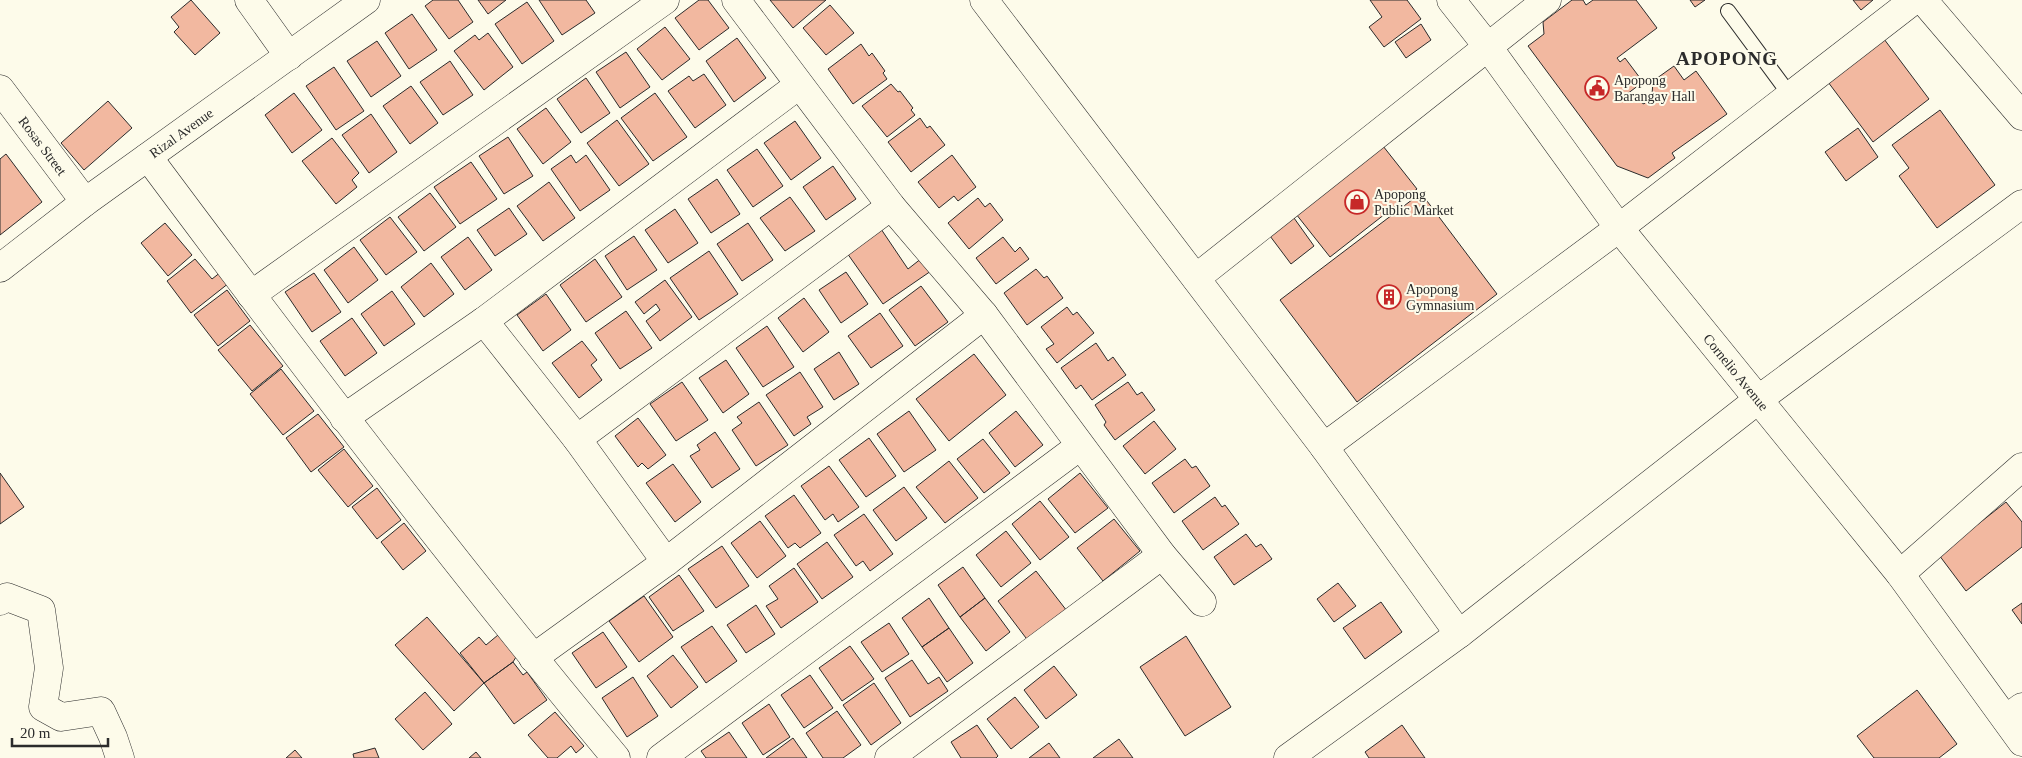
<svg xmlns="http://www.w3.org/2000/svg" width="2022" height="758" viewBox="0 0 2022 758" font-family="Georgia,serif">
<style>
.building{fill:#f2b8a0;stroke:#2b2b2b}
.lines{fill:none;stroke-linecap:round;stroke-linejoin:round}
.lane-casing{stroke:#2b2b2b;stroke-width:16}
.street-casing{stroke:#2b2b2b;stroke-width:29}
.secondary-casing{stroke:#2b2b2b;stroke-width:29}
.lane{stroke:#fdfbea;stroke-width:14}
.street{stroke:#fdfbea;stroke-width:28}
.secondary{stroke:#fdfbea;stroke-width:28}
.labels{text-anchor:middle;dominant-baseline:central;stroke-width:4;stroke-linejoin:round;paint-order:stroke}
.poi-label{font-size:14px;fill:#2b2b2b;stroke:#fdfbea;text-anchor:start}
.street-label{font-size:14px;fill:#2b2b2b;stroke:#fdfbea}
.district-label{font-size:19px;font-weight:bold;letter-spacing:1px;fill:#2b2b2b;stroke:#fdfbea}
</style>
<rect width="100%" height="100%" fill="#fdfbea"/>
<path class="building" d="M 191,0 L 220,33 L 195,55 L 174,32 L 179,27 L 171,17 Z
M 433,0 L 458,0 L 473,22 L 449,39 L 425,6 Z
M 478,0 L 506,0 L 488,14 Z
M 539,0 L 586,0 L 595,13 L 562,35 Z
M 699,0 L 708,0 L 729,28 L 699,50 L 675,18 Z
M 770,0 L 826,0 L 793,28 Z
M 1370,0 L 1407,0 L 1421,19 L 1384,47 L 1369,27 L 1382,17 Z
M 1572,0 L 1583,0 L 1586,5 L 1593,0 L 1636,0 L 1657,28 L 1617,58 L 1620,62 L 1625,58 L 1643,82 L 1627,94 L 1626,99 L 1637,100 L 1644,104 L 1652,95 L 1653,81 L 1674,66 L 1684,80 L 1696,71 L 1727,114 L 1672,153 L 1675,158 L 1648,178 L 1617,166 L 1528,46 L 1544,34 L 1543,22 Z
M 1690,0 L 1705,0 L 1695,7 Z
M 1853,0 L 1873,0 L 1861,10 Z
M 527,2 L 554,41 L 522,64 L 495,24 Z
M 830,5 L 854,33 L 826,55 L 803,28 Z
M 412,14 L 437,50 L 409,69 L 385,33 Z
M 1421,24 L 1431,40 L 1406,58 L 1395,42 Z
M 665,27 L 690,59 L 662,80 L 637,49 Z
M 488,33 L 513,67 L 484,90 L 454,51 L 475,35 L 479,40 Z
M 1881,35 L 1929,99 L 1873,142 L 1825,78 Z
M 737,38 L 766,78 L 734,102 L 706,61 Z
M 377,41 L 401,76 L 371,97 L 347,61 Z
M 861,44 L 869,56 L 872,53 L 885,71 L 883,73 L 887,79 L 853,104 L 828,69 Z
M 626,52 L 650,87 L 620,108 L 596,72 Z
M 450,61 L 473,95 L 443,115 L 420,82 Z
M 334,67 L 364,111 L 336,130 L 306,86 Z
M 704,74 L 726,105 L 695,128 L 668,91 L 689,76 L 693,81 Z
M 586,78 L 610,113 L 581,133 L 557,99 Z
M 891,84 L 898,92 L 900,91 L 913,108 L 911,110 L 915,115 L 887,137 L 862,106 Z
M 411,86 L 438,123 L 410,144 L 383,106 Z
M 294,93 L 322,130 L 292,153 L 265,115 Z
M 655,93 L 687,137 L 653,161 L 621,118 Z
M 108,101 L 132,128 L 84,170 L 61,143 Z
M 546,108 L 571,142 L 543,164 L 517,129 Z
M 1940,110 L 1995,185 L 1937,228 L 1899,176 L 1909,168 L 1892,145 Z
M 371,114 L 397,152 L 369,173 L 342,135 Z
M 920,118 L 927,128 L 930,126 L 945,145 L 911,172 L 888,142 Z
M 617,120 L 649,164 L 619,186 L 587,143 Z
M 795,121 L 821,158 L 791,180 L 764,143 Z
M 1858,128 L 1878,157 L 1846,181 L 1825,152 Z
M 508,137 L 533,176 L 504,194 L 479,156 Z
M 332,138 L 359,173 L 352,180 L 357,187 L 336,204 L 302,161 Z
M 1383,146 L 1417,189 L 1330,257 L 1296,214 Z
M 757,149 L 783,186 L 753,207 L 727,170 Z
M 6,154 L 42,202 L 0,235 L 0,159 Z
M 571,155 L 576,163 L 586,155 L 610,190 L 580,211 L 551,169 Z
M 952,155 L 976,187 L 958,201 L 954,196 L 939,208 L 918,182 Z
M 471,162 L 497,199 L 460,224 L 434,187 Z
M 833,166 L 856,199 L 826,220 L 803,187 Z
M 717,179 L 740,214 L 711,233 L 688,199 Z
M 549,182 L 575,218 L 543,241 L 517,206 Z
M 430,193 L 456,227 L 424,251 L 398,217 Z
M 1421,193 L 1497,294 L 1357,402 L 1280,300 Z
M 790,197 L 815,231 L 785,251 L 760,218 Z
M 978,198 L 985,207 L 990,203 L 1003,220 L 969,249 L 948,223 Z
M 509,208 L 527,234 L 495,256 L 477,230 Z
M 675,209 L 698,243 L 668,263 L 645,230 Z
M 390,217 L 417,252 L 386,275 L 360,240 Z
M 1294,218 L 1314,246 L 1291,264 L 1270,236 Z
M 165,223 L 192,255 L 168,276 L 141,243 Z
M 748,223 L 773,260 L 742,281 L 717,244 Z
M 881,229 L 908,269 L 922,258 L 931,271 L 883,304 L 847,253 Z
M 634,236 L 657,270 L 627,290 L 605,256 Z
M 468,237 L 492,270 L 465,290 L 441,257 Z
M 1003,237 L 1015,252 L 1020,247 L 1029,259 L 996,284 L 976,258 Z
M 354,247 L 378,280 L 348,303 L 324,270 Z
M 709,251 L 738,294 L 699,320 L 670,278 Z
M 195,259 L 212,279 L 226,268 L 234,279 L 191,313 L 167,281 Z
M 595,259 L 622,297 L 586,322 L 560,285 Z
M 431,263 L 454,294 L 424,317 L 401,287 Z
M 1036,269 L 1044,278 L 1047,276 L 1063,298 L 1027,325 L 1004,293 Z
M 846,272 L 868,304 L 841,323 L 819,290 Z
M 314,273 L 341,312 L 312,332 L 285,292 Z
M 665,280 L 692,317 L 660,341 L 646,321 L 660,310 L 656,304 L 644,314 L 635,302 Z
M 921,286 L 948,322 L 915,346 L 889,310 Z
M 227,290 L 250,321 L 218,346 L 194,315 Z
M 392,291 L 415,324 L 384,346 L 361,314 Z
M 546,294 L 571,330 L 543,351 L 517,315 Z
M 804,298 L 829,332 L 803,352 L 778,318 Z
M 1067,307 L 1073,315 L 1077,312 L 1094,333 L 1057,363 L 1046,349 L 1054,344 L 1041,327 Z
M 626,311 L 652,348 L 620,369 L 595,333 Z
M 880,313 L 903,346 L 871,368 L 848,336 Z
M 352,318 L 377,353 L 345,376 L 320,341 Z
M 250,325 L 283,366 L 252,391 L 218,350 Z
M 767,326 L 794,367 L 763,387 L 736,348 Z
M 582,341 L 597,360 L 591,365 L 602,380 L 579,398 L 552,363 Z
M 1096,343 L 1108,361 L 1113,357 L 1126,375 L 1092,400 L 1081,385 L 1076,389 L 1061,368 Z
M 839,352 L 859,384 L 834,400 L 814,369 Z
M 974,354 L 1006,395 L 949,441 L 916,399 Z
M 726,360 L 749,394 L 723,413 L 699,378 Z
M 281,369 L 314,411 L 283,435 L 250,394 Z
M 800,372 L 823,407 L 807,417 L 811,424 L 794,436 L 766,395 Z
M 682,382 L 708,420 L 676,441 L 650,404 Z
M 1128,382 L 1137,395 L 1142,392 L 1155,410 L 1115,440 L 1104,425 L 1106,422 L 1095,405 Z
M 759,402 L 788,445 L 756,466 L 732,430 L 742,423 L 737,417 Z
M 909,411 L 936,450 L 904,472 L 877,434 Z
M 1016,411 L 1043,445 L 1015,467 L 989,433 Z
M 318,414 L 344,447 L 311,472 L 286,438 Z
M 638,418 L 666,455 L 648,469 L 642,463 L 638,467 L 615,436 Z
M 1154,421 L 1176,449 L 1145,474 L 1123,446 Z
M 715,432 L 740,469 L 712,488 L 690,456 L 700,450 L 697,445 Z
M 869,438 L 896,476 L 866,497 L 839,460 Z
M 983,439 L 1010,473 L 984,493 L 957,459 Z
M 344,449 L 373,486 L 348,507 L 318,470 Z
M 1185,459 L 1192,468 L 1196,466 L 1210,486 L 1174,513 L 1152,483 Z
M 949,461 L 978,498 L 945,523 L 916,487 Z
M 673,464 L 701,502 L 675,522 L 646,483 Z
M 829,466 L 859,507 L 838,522 L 833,514 L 825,520 L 801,486 Z
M 0,473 L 24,507 L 0,524 Z
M 1080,473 L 1108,508 L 1075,533 L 1048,499 Z
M 904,487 L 927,518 L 896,541 L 873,510 Z
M 377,488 L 401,520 L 377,539 L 352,507 Z
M 794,495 L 821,533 L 800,548 L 795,543 L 788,548 L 765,516 Z
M 1215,497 L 1222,507 L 1225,505 L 1239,524 L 1203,550 L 1182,521 Z
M 1040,501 L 1069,537 L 1040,560 L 1012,524 Z
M 2006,502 L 2022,522 L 2022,547 L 1966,591 L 1939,555 Z
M 864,514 L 893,554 L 870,571 L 863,561 L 856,566 L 834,535 Z
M 1114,519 L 1140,551 L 1103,581 L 1077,548 Z
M 760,521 L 786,556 L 757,578 L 731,543 Z
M 404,523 L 426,551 L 403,570 L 381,542 Z
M 1006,531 L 1031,563 L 1001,587 L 976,555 Z
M 1246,534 L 1256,547 L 1261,544 L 1272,559 L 1234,585 L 1214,557 Z
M 827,542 L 853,577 L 822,599 L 797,564 Z
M 722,546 L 749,586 L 716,608 L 688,569 Z
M 963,567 L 985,598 L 960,617 L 938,585 Z
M 794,568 L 818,602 L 781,628 L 766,606 L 778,599 L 769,586 Z
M 1036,571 L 1067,611 L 1029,642 L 998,601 Z
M 679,575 L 704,611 L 673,631 L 649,597 Z
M 1338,583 L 1356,606 L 1334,622 L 1317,599 Z
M 644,596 L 673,637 L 639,662 L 609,621 Z
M 929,598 L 949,628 L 922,647 L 902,618 Z
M 985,598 L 1010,632 L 986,651 L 960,617 Z
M 1381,602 L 1402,632 L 1365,659 L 1343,628 Z
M 2022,603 L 2022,624 L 2012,610 Z
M 756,605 L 775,634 L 746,653 L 727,625 Z
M 427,617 L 484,683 L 454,711 L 395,645 Z
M 889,623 L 909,654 L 882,672 L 861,642 Z
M 712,626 L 737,661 L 706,683 L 681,647 Z
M 949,628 L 973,663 L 947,682 L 922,647 Z
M 603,632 L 627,667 L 596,688 L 572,653 Z
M 498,635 L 516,657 L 513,662 L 484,683 L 460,653 L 479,637 L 486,645 Z
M 1186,636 L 1231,707 L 1185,736 L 1140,667 Z
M 850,646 L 874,679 L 842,701 L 819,668 Z
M 673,655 L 698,687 L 671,708 L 647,676 Z
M 912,660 L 928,684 L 939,677 L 948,691 L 910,717 L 885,678 Z
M 513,662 L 523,675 L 527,672 L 547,700 L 514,724 L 484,683 Z
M 1054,666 L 1077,695 L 1046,719 L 1024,690 Z
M 810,675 L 833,708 L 804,728 L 781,695 Z
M 633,677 L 658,716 L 627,737 L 602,698 Z
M 874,683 L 901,723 L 871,745 L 843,705 Z
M 1917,690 L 1957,744 L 1939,758 L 1874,758 L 1857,736 Z
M 425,692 L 452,724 L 423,750 L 395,719 Z
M 1015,697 L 1039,727 L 1011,749 L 987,719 Z
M 769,704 L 790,737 L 763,755 L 742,723 Z
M 837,711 L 861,745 L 843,758 L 823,758 L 806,733 Z
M 555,712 L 584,746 L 576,753 L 571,746 L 557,758 L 548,758 L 528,735 Z
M 977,725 L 998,756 L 996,758 L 961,758 L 951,742 Z
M 1402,725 L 1425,758 L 1369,758 L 1365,752 Z
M 729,732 L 747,758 L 706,758 L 701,751 Z
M 793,738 L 807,758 L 766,758 Z
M 1119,739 L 1133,758 L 1093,758 Z
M 1049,743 L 1060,758 L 1029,758 Z
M 375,748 L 379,758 L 354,758 L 353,754 Z
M 295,750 L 302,758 L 286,758 Z
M 476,752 L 481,758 L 469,758 Z"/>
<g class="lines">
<g class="lane-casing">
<path id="lane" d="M 1728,11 L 1790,95"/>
</g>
<g class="street-casing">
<g id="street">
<path d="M 249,0 L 289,56"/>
<path d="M 736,0 L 891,206 L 984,315 L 1162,555 L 1202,602"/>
<path d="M 984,0 L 1324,447 L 1459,634"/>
<path d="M 1923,0 L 2022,116"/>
<path id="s1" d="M 0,89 L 85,202"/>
<path d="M 148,157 C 300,361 454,563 616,758"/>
<path id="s2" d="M 0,268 L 85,202 L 366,0"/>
<path d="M 1196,278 L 1547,0"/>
<path d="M 251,295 L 665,0"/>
<path d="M 484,321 L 577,439 L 666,562"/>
<path d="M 344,418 L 484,321 L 799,85"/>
<path d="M 577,439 L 891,206"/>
<path d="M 1324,447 L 1619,228 L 1914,0"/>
<path d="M 1900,574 L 2022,467"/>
<path d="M 0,601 L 7,597 L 41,610 L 49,668 L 43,707 L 61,717 L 101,711 L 113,737 L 120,758"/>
<path d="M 533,658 L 666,562 L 984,315"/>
<path d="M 2006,719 L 2022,707"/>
<path d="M 661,758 L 1080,446"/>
<path d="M 889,758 L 1162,555"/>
<path d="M 1288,758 L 1459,634 L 1759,399 L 2022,204"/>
</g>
</g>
<g class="secondary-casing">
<g id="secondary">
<path id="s3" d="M 1451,0 L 1488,47 L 1619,228 L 1900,574 L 2022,742"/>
</g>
</g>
<use href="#lane" class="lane"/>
<use href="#street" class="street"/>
<use href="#secondary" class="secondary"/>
</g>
<defs>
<g id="civic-ring" transform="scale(1.25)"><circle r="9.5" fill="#fdfbea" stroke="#c62828" stroke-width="1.5"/><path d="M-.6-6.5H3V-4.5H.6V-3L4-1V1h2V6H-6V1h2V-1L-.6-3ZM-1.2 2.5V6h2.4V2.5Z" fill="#c62828"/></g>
<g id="shop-ring" transform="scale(1.25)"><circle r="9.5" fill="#fdfbea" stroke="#c62828" stroke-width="1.5"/><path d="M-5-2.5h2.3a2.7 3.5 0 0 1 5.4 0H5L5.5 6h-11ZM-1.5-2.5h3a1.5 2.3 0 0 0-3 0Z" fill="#c62828"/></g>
<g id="building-ring" transform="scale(1.25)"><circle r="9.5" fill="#fdfbea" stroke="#c62828" stroke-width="1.5"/><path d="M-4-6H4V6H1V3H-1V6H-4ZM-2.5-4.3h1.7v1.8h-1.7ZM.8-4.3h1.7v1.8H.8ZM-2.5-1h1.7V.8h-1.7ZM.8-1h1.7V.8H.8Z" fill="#c62828"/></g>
</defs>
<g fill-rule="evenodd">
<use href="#civic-ring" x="1597" y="88"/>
<use href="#shop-ring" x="1357" y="202"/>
<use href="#building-ring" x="1389" y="297"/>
</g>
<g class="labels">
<g class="poi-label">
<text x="1614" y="80">Apopong<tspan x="1614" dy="16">Barangay Hall</tspan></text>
<text x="1374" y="194">Apopong<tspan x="1374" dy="16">Public Market</tspan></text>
<text x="1406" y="289">Apopong<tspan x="1406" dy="16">Gymnasium</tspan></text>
</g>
<g class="street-label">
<text stroke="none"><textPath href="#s2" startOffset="226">Rizal Avenue</textPath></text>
<text stroke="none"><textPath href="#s1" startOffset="71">Rosas Street</textPath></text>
<text stroke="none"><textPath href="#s3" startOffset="469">Cornelio Avenue</textPath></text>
</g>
<g class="district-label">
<text x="1727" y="58">APOPONG</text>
</g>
</g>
<path d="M12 738v8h96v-8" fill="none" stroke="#2b2b2b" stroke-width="2.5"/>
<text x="20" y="738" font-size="15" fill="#2b2b2b" stroke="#fdfbea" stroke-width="4" paint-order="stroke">20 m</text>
</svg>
